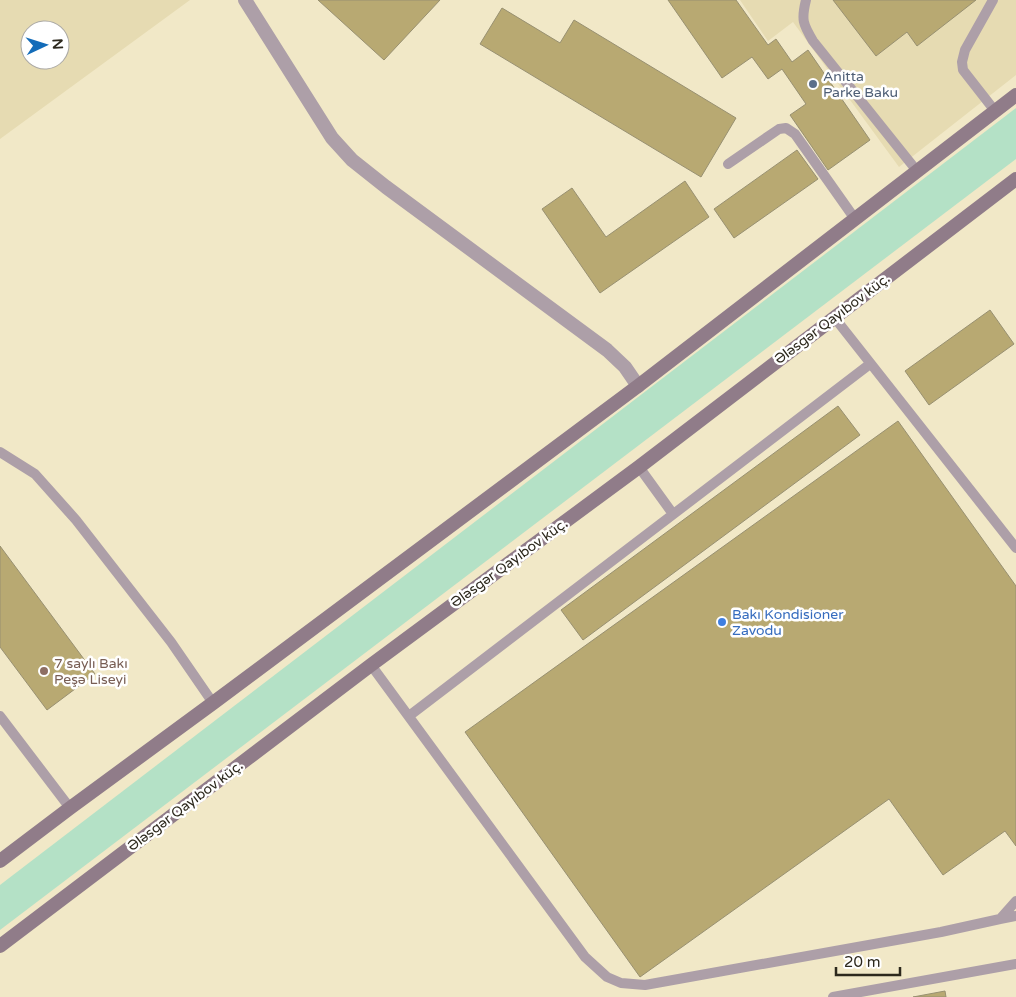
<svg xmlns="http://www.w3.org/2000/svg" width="1016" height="997" viewBox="0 0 1016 997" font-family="'Varela Round',sans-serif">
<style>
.built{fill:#e6dbb2;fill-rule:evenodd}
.green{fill:#b4e1c6}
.building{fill:#b8a972;stroke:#989071}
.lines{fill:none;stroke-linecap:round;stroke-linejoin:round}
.service{stroke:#ad9fa8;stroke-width:10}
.minor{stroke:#ad9fa8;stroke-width:14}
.secondary{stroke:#907c89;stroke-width:14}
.service-dot{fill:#5c6f8a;stroke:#fff;stroke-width:2}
.shop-dot{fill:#3f7fe0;stroke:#fff;stroke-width:2}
.education-dot{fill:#8d6e63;stroke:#fff;stroke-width:2}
.labels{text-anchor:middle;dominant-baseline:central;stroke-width:5;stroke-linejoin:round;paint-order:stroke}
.service-label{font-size:14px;fill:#4e5e75;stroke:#fff;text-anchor:start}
.street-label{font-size:14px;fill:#2d291d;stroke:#fff}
.shop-label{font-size:14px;fill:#366cbe;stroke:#fff;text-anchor:start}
.education-label{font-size:14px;fill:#785e54;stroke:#fff;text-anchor:start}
</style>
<rect width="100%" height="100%" fill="#f1e8c7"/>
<path class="built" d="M 0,0 L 190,0 L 0,139 ZM 30,30 L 60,30 L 60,60 L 30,60 Z
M 740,0 L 1016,0 L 1016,75 L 899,167 L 793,22 L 768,41 Z"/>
<path class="green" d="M 1016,108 L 1016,159 L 0,930 L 0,885 Z"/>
<path class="building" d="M 318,0 L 440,0 L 384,60 Z
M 668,0 L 736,0 L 768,45 L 776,39 L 792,62 L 808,50 L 870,140 L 828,170 L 790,115 L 806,104 L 782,69 L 768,79 L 752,57 L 722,78 Z
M 833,0 L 976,0 L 917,46 L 907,32 L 876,56 Z
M 502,8 L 560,43 L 574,20 L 736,118 L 701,177 L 480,44 Z
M 797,150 L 818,179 L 734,238 L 714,209 Z
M 685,181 L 709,217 L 600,293 L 542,209 L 572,188 L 606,237 Z
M 990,310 L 1014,344 L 929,405 L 905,371 Z
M 838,406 L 860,435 L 583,640 L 561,610 Z
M 898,421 L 1016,586 L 1016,846 L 1005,831 L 943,875 L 889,799 L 640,977 L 465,732 Z
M 0,546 L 95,674 L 47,710 L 0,647 Z
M 945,991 L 946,997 L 913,997 Z"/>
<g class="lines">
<path class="service" d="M 806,0 C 801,20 803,24 813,41 L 917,171
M 993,0 L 965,50 L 962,62 L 963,70 L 995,111
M 728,164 L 779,129 L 786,128 L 795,134 L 855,219
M 834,317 L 1016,548
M 0,452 L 35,474 L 76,520 L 171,642 L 213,703
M 639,467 L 673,514
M 371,665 L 585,957 L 607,977 L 621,983 L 645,985 L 941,932 L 1000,919 L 1016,916
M 0,716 L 70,808
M 409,716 L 870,364
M 1000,919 L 1016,901
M 833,997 L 1016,964"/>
<path class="minor" d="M 245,0 L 332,138 L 352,160 L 386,187 L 607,350 L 625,367 L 638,386"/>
<path class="secondary" d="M 0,861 L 70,808 L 213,703 L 638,386 L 1016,95
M 0,946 L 371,665 L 639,467 L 1016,179"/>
</g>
<circle class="service-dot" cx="813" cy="84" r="5"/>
<circle class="shop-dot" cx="722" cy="622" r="5"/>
<circle class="education-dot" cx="44" cy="671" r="5"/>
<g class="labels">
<g class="service-label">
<text x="823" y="76">Anitta<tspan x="823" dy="16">Parke Baku</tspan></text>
</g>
<g class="street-label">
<text transform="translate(832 319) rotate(-37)">Ələsgər Qayıbov küç.</text>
<text transform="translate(509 563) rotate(-36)">Ələsgər Qayıbov küç.</text>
<text transform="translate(185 806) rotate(-37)">Ələsgər Qayıbov küç.</text>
</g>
<g class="shop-label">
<text x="732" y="614">Bakı Kondisioner<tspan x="732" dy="16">Zavodu</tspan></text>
</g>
<g class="education-label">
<text x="54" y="663">7 saylı Bakı<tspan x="54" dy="16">Peşə Liseyi</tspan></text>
</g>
</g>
<g transform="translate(45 45) rotate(86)"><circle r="24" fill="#ffffff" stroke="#aba9a5"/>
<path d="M0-4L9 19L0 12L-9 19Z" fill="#136cb9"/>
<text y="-8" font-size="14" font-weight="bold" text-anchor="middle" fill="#2d291d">N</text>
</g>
<path d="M836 967v8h64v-8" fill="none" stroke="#2d291d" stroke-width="2.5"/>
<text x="844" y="967" font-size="15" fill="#2d291d" stroke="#ffffff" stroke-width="4" paint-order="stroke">20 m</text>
</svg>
